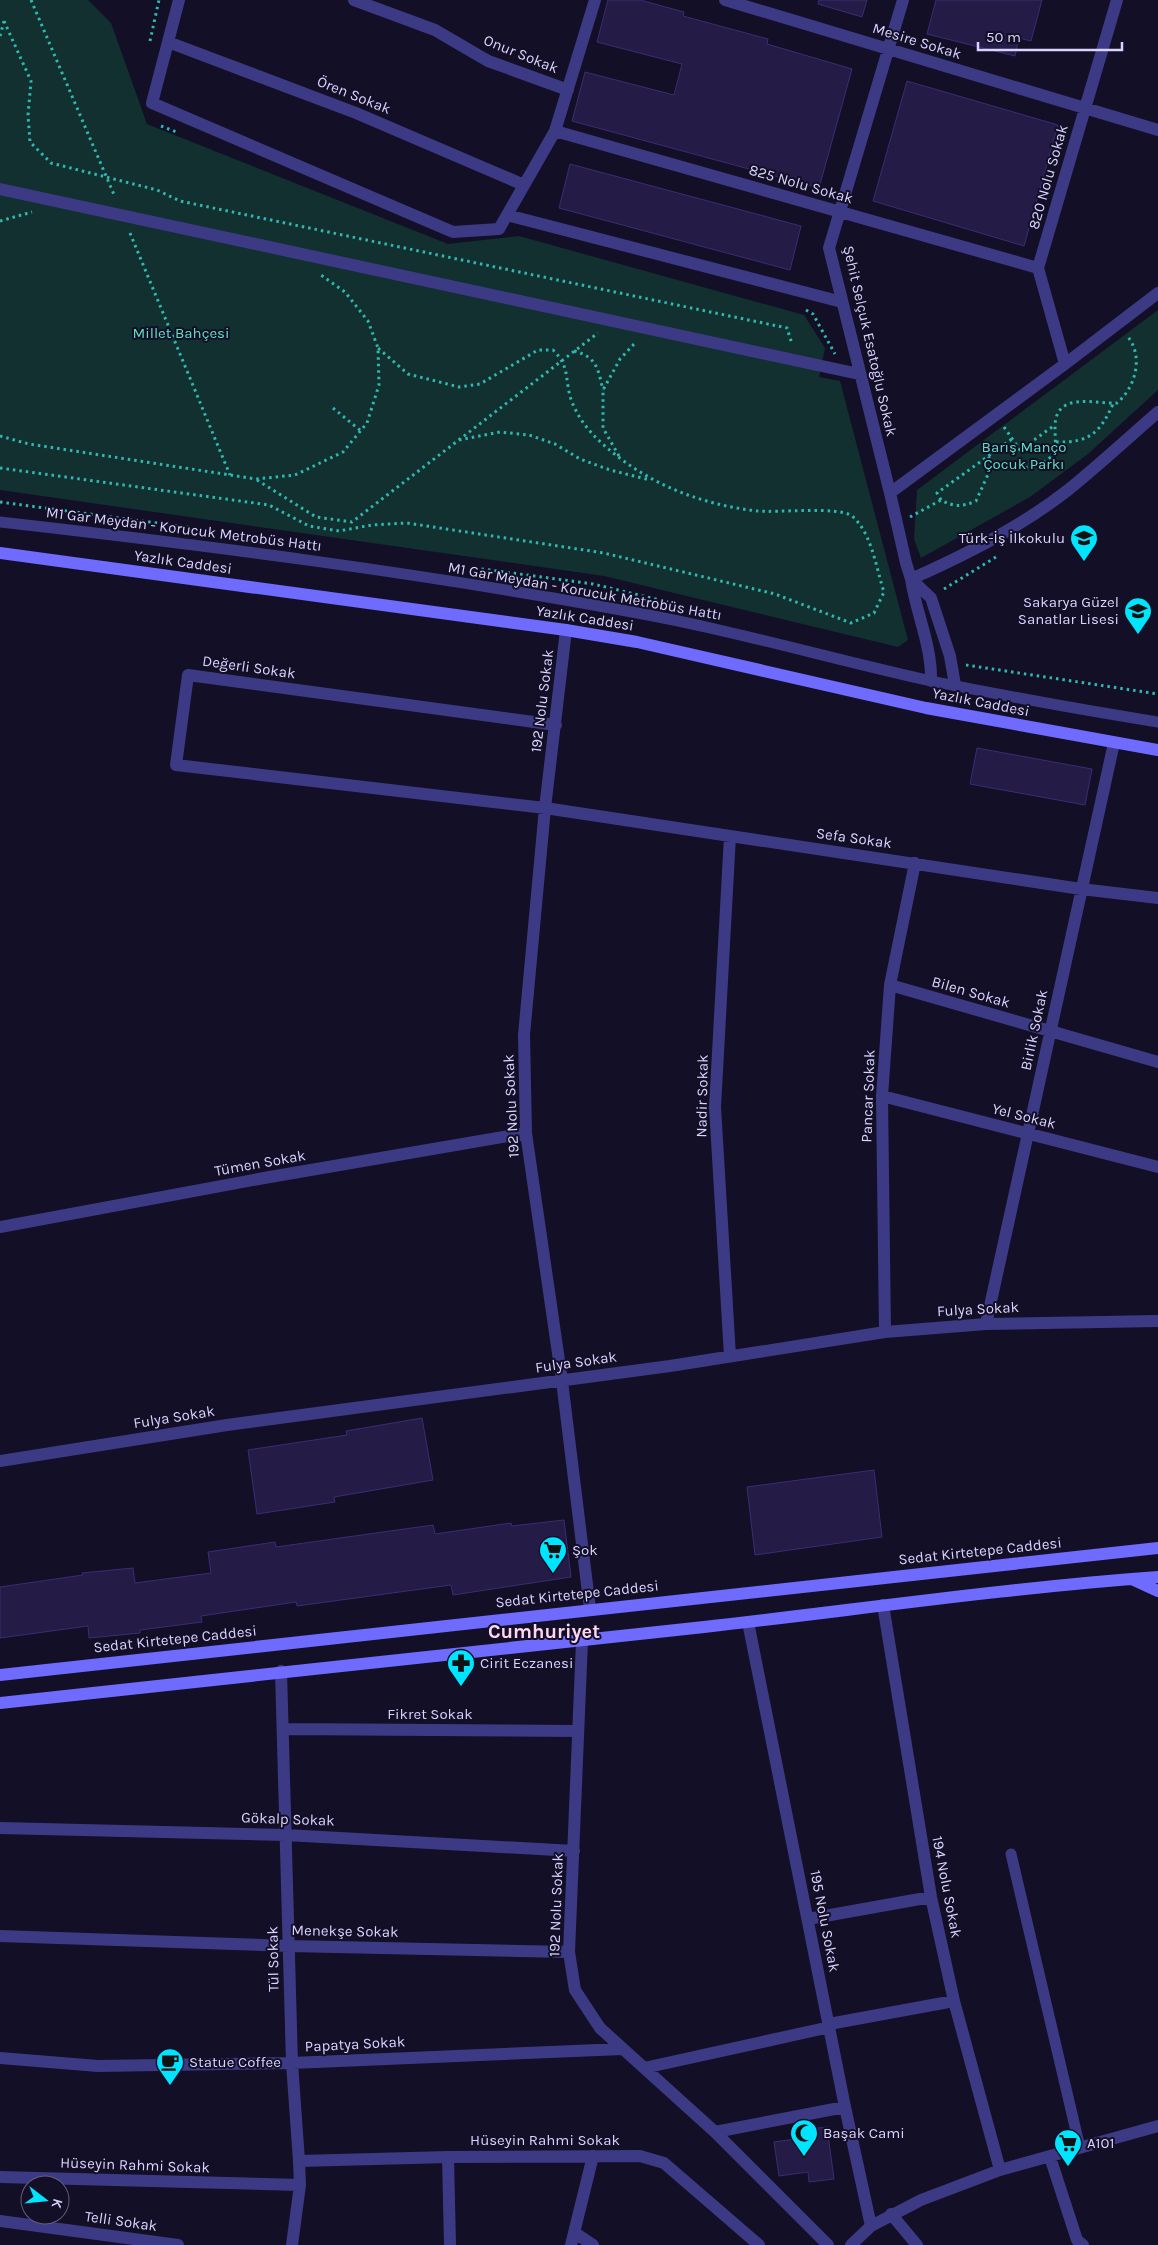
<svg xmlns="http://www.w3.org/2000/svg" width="1158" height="2245" viewBox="0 0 1158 2245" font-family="Karla,sans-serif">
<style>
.green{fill:#12302f}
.building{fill:#241b47;stroke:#3b2d73}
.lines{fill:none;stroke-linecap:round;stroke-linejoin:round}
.path{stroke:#2fb8b0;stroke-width:3;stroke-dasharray:2.5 4;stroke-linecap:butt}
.lane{stroke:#3d3a85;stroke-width:11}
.street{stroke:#3d3a85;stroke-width:12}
.secondary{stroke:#6f6bff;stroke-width:12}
.labels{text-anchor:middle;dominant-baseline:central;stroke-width:4;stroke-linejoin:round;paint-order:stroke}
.street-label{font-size:15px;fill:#d9d4ff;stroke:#130f26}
.park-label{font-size:15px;fill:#5fe0c0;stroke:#130f26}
.poi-label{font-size:15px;fill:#d9d4ff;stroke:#130f26;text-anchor:start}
.district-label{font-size:20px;font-weight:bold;fill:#ffd6f0;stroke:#130f26}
</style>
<rect width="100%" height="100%" fill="#130f26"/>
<path class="green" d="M 0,0 L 88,0 L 111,23 L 147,124 L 448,244 L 519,236 L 804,315 L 825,348 L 819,377 L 840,381 L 908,640 L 898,647 L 604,576 L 0,490 Z
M 1158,310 L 1158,390 L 1088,454 L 1030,497 L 921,558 L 914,539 L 917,490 Z"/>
<path class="building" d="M 608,0 L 640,0 L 684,12 L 683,16 L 768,39 L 767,44 L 852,69 L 819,188 L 572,121 L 585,72 L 674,95 L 682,64 L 597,42 Z
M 819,0 L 867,0 L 862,17 L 818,4 Z
M 936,0 L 1042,0 L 1031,41 L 1019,38 L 1015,56 L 927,34 Z
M 907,81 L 1058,125 L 1024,246 L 873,201 Z
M 570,164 L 801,226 L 790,270 L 559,208 Z
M 977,748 L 1092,769 L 1085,805 L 970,784 Z
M 422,1418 L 433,1480 L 334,1497 L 335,1502 L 257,1514 L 248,1450 L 347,1435 L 346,1431 Z
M 874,1470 L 882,1537 L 755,1555 L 747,1487 Z
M 564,1520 L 571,1577 L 453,1595 L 451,1585 L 297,1606 L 296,1602 L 201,1616 L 202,1622 L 140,1630 L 140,1633 L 89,1638 L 88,1626 L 0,1638 L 0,1587 L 83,1575 L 82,1573 L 133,1568 L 135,1583 L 211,1573 L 208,1552 L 275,1542 L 276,1547 L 433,1525 L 435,1534 L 511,1523 L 512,1526 Z
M 827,2127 L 834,2179 L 809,2182 L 808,2172 L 779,2176 L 774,2142 L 802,2138 L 801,2130 Z"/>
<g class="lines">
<path class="path" d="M 31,0 L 115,197
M 4,21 L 31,81 L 28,115 L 30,142 L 51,163 L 157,190 L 180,201 L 787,328 L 792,344
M 0,36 L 4,21
M 150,41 L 159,0
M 161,126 L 179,133
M 0,221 L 32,212
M 130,233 L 230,475
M 806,310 L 813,314 L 835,354
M 574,351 C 597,357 598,369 603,390
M 333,408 L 361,431
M 1004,427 L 1020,450 L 1055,425
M 0,436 L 29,444 L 256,479 L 295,475 L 343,452 L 367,423 L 379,385 L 378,348 L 368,321 L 345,292 L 321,275
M 459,440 L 500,432 L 529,435 L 555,444 L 580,459 L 610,470 L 650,480
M 1056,442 C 1089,443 1100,433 1113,404
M 619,456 L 603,428 L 603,390 L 620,359 L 636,342
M 988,457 L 996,467
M 0,468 L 269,505 L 309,526 L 339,531 L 372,525 L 407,523 L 604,553 L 775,594 L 851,623 L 874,613 L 884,592 C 876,568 872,533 852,516 C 839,506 776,513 757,511 C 707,505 661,489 621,459 C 600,443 582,427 572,402 C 564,381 571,367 553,350 L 538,350 L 480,384 L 459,387 L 408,374 L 378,348
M 257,480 L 316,517 L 352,522 L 598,333
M 941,500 L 937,493 L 1012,439
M 0,502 L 194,528
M 910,517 L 941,500 C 954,507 962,507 976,501 L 990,470 L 1000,464 L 1029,468 L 1043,463 L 1055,454 C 1056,445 1055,436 1055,427 C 1055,391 1095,404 1117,403 C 1135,388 1144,357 1128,337
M 475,568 L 593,584 L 668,602
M 944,589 L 996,557
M 966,665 L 1158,694"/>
<path class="lane" d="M 0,522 C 212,546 422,573 632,612 C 733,630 831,659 931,681 C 1006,696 1082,710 1158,722
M 1011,1854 L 1080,2148"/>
<path class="street" d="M 179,0 L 152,103 L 453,232 L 499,229 L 555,131 L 595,0
M 354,0 L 435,30 L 488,61 L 568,90
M 725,0 L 1158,130
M 903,0 L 829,248 L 890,493 L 906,563 L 911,579 L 931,598 L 950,656 L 955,685
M 168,42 L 356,113 L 524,185
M 555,131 L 1038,268
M 0,189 L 859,374
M 507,215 L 842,302
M 1065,364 L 1038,268 L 1117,0
M 890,493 L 1065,364 L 1158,293
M 566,630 L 545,808 L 524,1035 L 526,1133 L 562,1381 L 590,1609
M 931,681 C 932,646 916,613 911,579 C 965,555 1021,527 1068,490 C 1099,465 1128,438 1158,412
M 556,725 L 188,675 L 176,765 L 545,808 L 1081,889 L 1158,898
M 730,836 L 715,1107 L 730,1356
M 890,985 L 1158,1062
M 882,1096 L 1158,1167
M 0,1227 L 264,1178 L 526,1133
M 986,1324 L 1114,743
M 885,1332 L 882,1096 L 890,985 L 915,863
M 0,1461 L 227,1425 L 670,1366 L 885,1332 L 986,1324 L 1158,1321
M 883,1605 L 931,1897 L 954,2001 L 1000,2170
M 748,1622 L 845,2107 L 871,2226
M 582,1641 L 569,1952 L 575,1990 L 600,2028 L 715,2132 L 828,2245
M 281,1671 L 292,2063 L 299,2161 L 300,2185 L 292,2245
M 283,1729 L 577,1731
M 0,1828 L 286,1835 L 574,1851
M 808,1919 L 931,1897
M 0,1936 L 289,1946 L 569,1952
M 829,2024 L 954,2001
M 0,2058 L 98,2066 L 292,2063 L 622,2049
M 644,2068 L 830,2027
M 715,2132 L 845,2107
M 448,2157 L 450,2245
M 1050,2157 L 1077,2240 L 1083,2245
M 299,2161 L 448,2157 L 640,2156 L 664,2163 L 759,2245
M 0,2177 L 300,2185
M 891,2214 L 917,2245
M 0,2221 L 178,2245
M 575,2233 L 593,2245
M 571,2245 L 593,2156
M 851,2245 L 871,2226 L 921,2200 L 1000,2170 L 1158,2126"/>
<path class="secondary" d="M 0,553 L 566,630 L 637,642 L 926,708 L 1158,750
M 1134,1580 L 1158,1591
M 0,1675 L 1158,1548
M 0,1703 C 235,1676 470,1653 704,1627 C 855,1610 1006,1588 1158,1577"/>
</g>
<defs>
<g id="school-pin" transform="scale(1.4375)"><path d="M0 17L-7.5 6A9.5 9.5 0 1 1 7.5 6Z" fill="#00e5ff" stroke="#130f26"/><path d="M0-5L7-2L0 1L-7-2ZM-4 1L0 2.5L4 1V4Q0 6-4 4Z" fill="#111"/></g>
<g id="supermarket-pin" transform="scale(1.4375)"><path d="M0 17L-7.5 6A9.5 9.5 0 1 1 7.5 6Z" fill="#00e5ff" stroke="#130f26"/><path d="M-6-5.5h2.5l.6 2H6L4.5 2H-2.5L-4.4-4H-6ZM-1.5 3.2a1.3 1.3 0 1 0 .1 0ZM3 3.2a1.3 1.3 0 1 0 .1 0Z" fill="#111"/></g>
<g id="pharmacy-pin" transform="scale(1.4375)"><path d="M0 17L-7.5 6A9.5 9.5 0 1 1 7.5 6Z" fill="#00e5ff" stroke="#130f26"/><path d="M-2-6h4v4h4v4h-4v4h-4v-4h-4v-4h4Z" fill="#111"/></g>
<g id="cafe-pin" transform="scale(1.4375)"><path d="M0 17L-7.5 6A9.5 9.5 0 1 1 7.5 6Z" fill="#00e5ff" stroke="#130f26"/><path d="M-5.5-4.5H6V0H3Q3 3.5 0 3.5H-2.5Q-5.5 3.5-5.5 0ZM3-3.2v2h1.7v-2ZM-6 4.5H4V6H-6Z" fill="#111"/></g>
<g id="mosque-pin" transform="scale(1.4375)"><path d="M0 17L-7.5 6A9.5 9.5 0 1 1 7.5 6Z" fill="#00e5ff" stroke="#130f26"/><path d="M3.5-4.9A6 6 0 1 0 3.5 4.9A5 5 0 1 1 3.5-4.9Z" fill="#111"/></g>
</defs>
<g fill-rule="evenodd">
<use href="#school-pin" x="1084" y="538"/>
<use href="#school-pin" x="1138" y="611"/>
<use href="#supermarket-pin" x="553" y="1550"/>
<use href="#pharmacy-pin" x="461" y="1663"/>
<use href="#cafe-pin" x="170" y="2062"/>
<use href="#mosque-pin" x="804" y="2133"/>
<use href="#supermarket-pin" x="1068" y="2143"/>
</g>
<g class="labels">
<g class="street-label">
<text transform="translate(917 41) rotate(17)">Mesire Sokak</text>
<text transform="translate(521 54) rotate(22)">Onur Sokak</text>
<text transform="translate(354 95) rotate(22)">Ören Sokak</text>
<text transform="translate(1048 177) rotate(-74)">820 Nolu Sokak</text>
<text transform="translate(801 184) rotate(16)">825 Nolu Sokak</text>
<text transform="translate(870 341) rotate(77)">Şehit Selçuk Esatoğlu Sokak</text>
<text transform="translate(184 529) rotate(7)">M1 Gar Meydan - Korucuk Metrobüs Hattı</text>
<text transform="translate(183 562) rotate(8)">Yazlık Caddesi</text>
<text transform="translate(585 591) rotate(10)">M1 Gar Meydan - Korucuk Metrobüs Hattı</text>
<text transform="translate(585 618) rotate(9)">Yazlık Caddesi</text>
<text transform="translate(249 667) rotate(8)">Değerli Sokak</text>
<text transform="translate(542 701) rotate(-83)">192 Nolu Sokak</text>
<text transform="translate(981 702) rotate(11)">Yazlık Caddesi</text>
<text transform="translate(854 838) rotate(8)">Sefa Sokak</text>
<text transform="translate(971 992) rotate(16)">Bilen Sokak</text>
<text transform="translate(1034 1030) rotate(-78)">Birlik Sokak</text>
<text transform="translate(702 1096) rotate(-89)">Nadir Sokak</text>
<text transform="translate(868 1096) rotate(-88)">Pancar Sokak</text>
<text transform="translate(511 1106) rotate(-93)">192 Nolu Sokak</text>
<text transform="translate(1024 1116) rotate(14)">Yel Sokak</text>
<text transform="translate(260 1163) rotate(-10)">Tümen Sokak</text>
<text transform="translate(978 1309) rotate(-3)">Fulya Sokak</text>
<text transform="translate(576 1362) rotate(-8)">Fulya Sokak</text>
<text transform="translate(174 1417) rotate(-9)">Fulya Sokak</text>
<text transform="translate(980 1551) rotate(-6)">Sedat Kirtetepe Caddesi</text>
<text transform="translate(577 1594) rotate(-6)">Sedat Kirtetepe Caddesi</text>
<text transform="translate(175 1639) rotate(-6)">Sedat Kirtetepe Caddesi</text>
<text x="430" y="1714">Fikret Sokak</text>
<text transform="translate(288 1819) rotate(2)">Gökalp Sokak</text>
<text transform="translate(947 1887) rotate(79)">194 Nolu Sokak</text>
<text transform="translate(556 1905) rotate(-88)">192 Nolu Sokak</text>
<text transform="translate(825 1921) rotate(79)">195 Nolu Sokak</text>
<text transform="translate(345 1931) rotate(1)">Menekşe Sokak</text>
<text transform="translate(273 1959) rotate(-91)">Tül Sokak</text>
<text transform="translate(355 2044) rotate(-3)">Papatya Sokak</text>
<text x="545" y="2140">Hüseyin Rahmi Sokak</text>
<text transform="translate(135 2165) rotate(2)">Hüseyin Rahmi Sokak</text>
<text transform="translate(121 2221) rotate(8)">Telli Sokak</text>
</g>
<g class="park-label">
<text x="181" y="333">Millet Bahçesi</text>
<text x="1024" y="447">Barış Manço<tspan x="1024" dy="17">Çocuk Parkı</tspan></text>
</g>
<g class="poi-label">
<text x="1065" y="538" text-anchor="end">Türk-İş İlkokulu</text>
<text x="1119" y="602" text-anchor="end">Sakarya Güzel<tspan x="1119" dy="17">Sanatlar Lisesi</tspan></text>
<text x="572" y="1550">Şok</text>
<text x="480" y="1663">Cirit Eczanesi</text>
<text x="189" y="2062">Statue Coffee</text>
<text x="823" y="2133">Başak Cami</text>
<text x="1087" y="2143">A101</text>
</g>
<g class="district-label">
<text x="544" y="1631">Cumhuriyet</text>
</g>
</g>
<g transform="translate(45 2200) rotate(106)"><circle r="24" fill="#130f26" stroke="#625e7d"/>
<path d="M0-4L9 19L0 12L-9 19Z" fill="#00e5ff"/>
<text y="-8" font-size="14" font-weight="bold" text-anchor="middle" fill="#d9d4ff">K</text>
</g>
<path d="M978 42v8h144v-8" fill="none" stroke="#d9d4ff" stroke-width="2.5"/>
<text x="986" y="42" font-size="15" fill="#d9d4ff" stroke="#130f26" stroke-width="4" paint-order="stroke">50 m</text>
</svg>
